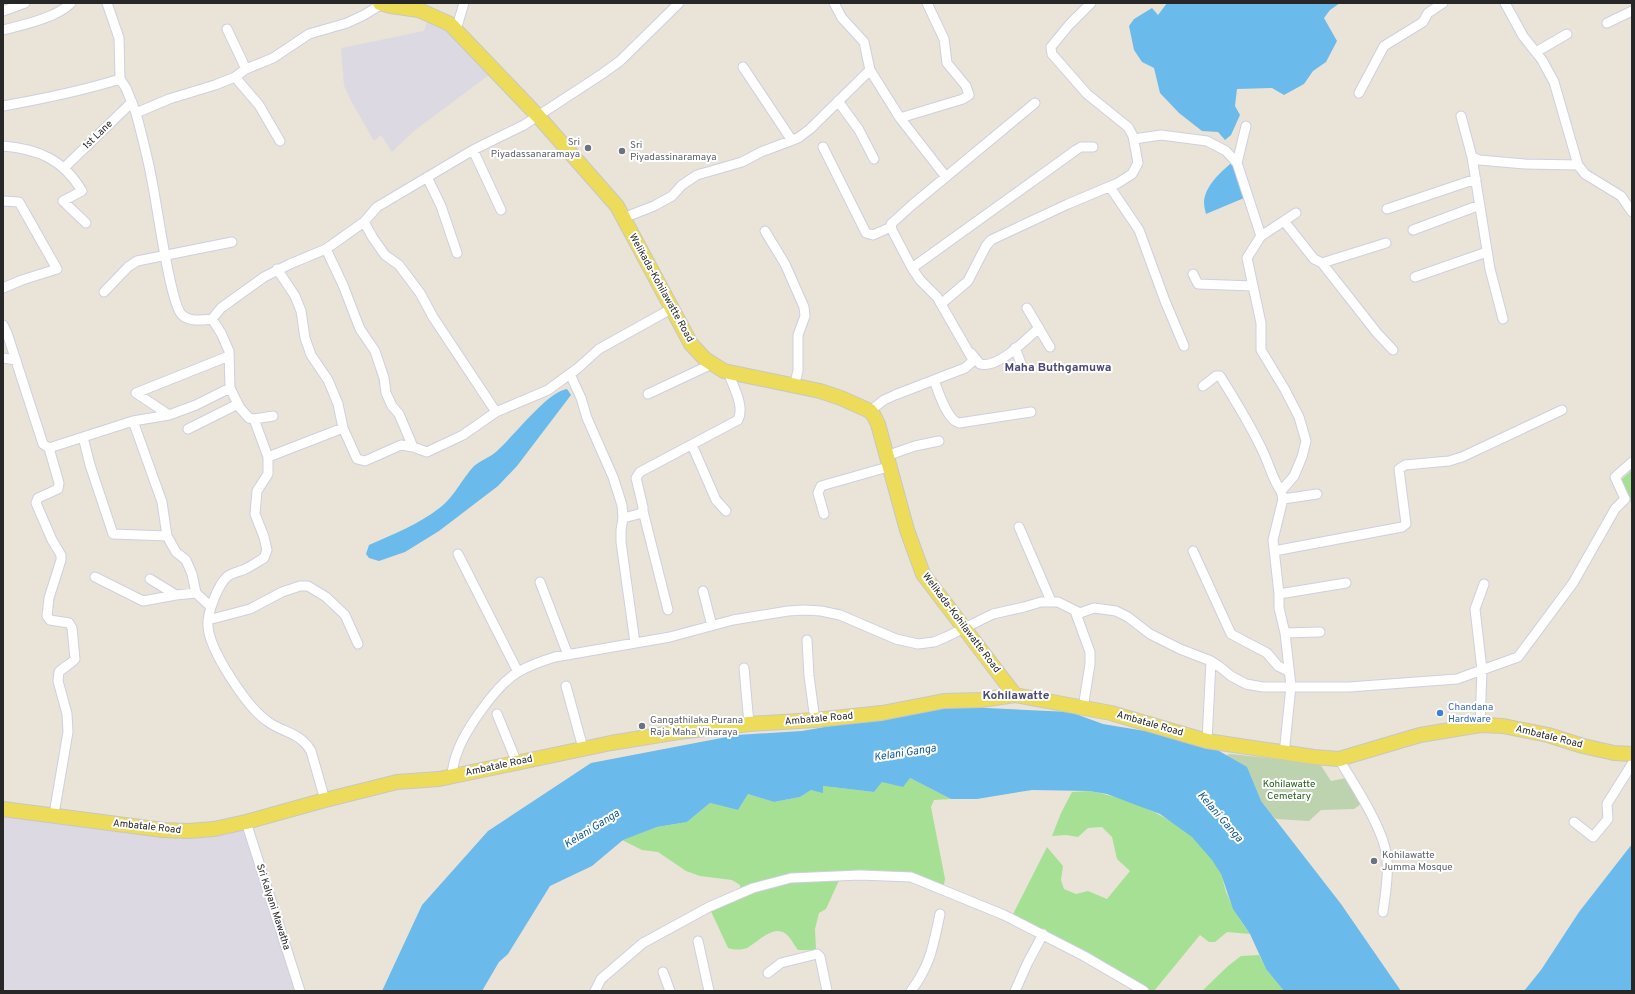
<svg xmlns="http://www.w3.org/2000/svg" width="1635" height="994" viewBox="0 0 1635 994" font-family="Overpass,sans-serif">
<style>
.industrial{fill:#dcd9e2}
.green{fill:#a5e094}
.cemetery{fill:#bdd3af}
.water{fill:#6bbaec}
.lines{fill:none;stroke-linecap:round;stroke-linejoin:round}
.street-casing{stroke:#cecfe0;stroke-width:11}
.primary-casing{stroke:#c7c7c7;stroke-width:16}
.street{stroke:#fff;stroke-width:9}
.primary{stroke:#eddc59;stroke-width:14}
.worship-dot{fill:#6b7280;stroke:#fff;stroke-width:1.5}
.shop-dot{fill:#3f7fe0;stroke:#fff;stroke-width:1.5}
.labels{text-anchor:middle;dominant-baseline:central;stroke-width:4;stroke-linejoin:round;paint-order:stroke}
.street-label{font-size:10px;fill:#272727;stroke:#fff}
.worship-label{font-size:10px;fill:#5b616d;stroke:#fff;text-anchor:start}
.shop-label{font-size:10px;fill:#366cbe;stroke:#fff;text-anchor:start}
.park-label{font-size:10px;fill:#20611a;stroke:#fff}
.water-label{font-size:11px;font-style:italic;fill:#0f5693;stroke:#fff}
.quarter-label{font-size:12px;font-weight:bold;fill:#494b76;stroke:#fff}
</style>
<rect width="100%" height="100%" fill="#eae4d8"/>
<path class="industrial" d="M 429,16 L 452,30 L 493,72 L 414,131 L 392,152 L 381,135 L 374,141 L 351,101 L 344,86 L 341,48 L 424,31 Z
M 3,814 L 54,819 L 247,827 L 297,991 L 3,991 Z"/>
<path class="green" d="M 1632,470 L 1632,505 L 1621,480 Z
M 910,778 L 951,799 L 934,800 L 931,807 L 945,879 L 943,890 L 911,877 L 841,876 L 826,909 L 819,913 L 815,929 L 816,950 L 798,950 C 794,945 791,938 786,934 C 773,924 758,942 747,948 C 740,950 734,950 728,948 L 709,907 L 741,893 L 740,885 L 732,880 L 700,876 L 686,871 L 658,852 L 642,850 L 622,840 L 657,827 L 687,822 L 710,803 L 738,810 L 748,794 L 774,802 L 800,797 L 811,790 L 823,786 L 874,792 L 882,782 Z
M 1089,791 C 1137,799 1200,827 1221,874 C 1223,880 1224,886 1226,892 C 1232,907 1240,921 1250,934 L 1227,932 L 1215,942 L 1209,942 L 1200,935 L 1154,991 L 1144,991 L 1011,918 L 1047,847 L 1063,866 L 1061,880 L 1064,889 L 1076,894 L 1088,891 L 1107,899 L 1130,871 L 1117,859 L 1112,837 L 1102,827 L 1088,828 L 1078,837 L 1066,835 L 1052,836 L 1061,813 L 1072,792 Z
M 1259,955 L 1266,969 L 1284,991 L 1202,991 L 1228,966 L 1241,956 Z"/>
<path class="cemetery" d="M 1231,754 L 1320,764 L 1331,781 L 1346,778 L 1361,804 L 1354,809 L 1321,810 L 1309,821 L 1276,819 L 1260,803 L 1245,770 L 1226,755 Z"/>
<path class="water" d="M 1167,3 L 1340,3 L 1330,10 L 1324,18 L 1337,41 L 1326,62 L 1313,71 L 1304,84 L 1284,95 L 1272,88 L 1237,89 L 1235,106 L 1240,115 L 1231,135 L 1225,140 L 1218,132 L 1202,131 L 1179,113 L 1160,93 L 1154,68 L 1142,62 L 1134,50 L 1129,26 L 1134,19 L 1152,8 L 1158,15 Z
M 1231,163 L 1237,174 L 1244,198 L 1206,214 C 1205,210 1204,206 1204,202 C 1205,186 1220,173 1231,163 Z
M 567,389 L 571,395 L 517,466 L 498,486 L 439,531 L 405,552 L 379,561 L 369,558 L 366,554 L 369,545 C 394,534 420,524 442,506 C 455,495 462,479 474,466 C 481,460 491,457 497,451 C 513,437 548,391 567,389 Z
M 945,706 L 1070,712 L 1103,724 L 1181,737 L 1212,747 L 1247,767 L 1261,801 L 1341,904 L 1401,991 L 1284,991 L 1266,969 L 1250,934 L 1233,909 L 1221,874 L 1212,860 L 1192,837 L 1160,814 L 1107,794 L 1089,791 L 1032,790 L 977,799 L 951,799 L 910,778 L 903,787 L 882,782 L 874,792 L 823,786 L 823,793 L 811,790 L 800,797 L 774,802 L 748,794 L 738,810 L 710,803 L 687,822 L 657,827 L 623,840 L 592,866 L 550,886 L 508,954 L 499,962 L 482,991 L 382,991 L 422,905 L 488,831 L 591,763 L 737,735 L 802,731 Z
M 1632,844 L 1632,991 L 1524,991 L 1541,970 L 1579,912 Z"/>
<g class="lines">
<g class="street-casing">
<path id="street" d="M 107,3 L 119,38 L 120,79 L 126,88 L 136,113 L 169,99 L 215,85 L 235,77 L 246,69 L 273,58 L 309,34 L 347,23 L 364,15 L 382,4
M 1505,3 L 1523,36 L 1542,60 L 1554,82 L 1578,165 L 1585,174 L 1621,196 L 1632,212
M 3,11 L 25,3
M 1607,23 L 1632,11
M 227,29 L 246,69
M 3,30 C 23,25 56,18 71,3
M 456,30 L 464,3
M 1536,52 L 1567,34
M 743,67 L 791,139
M 870,70 L 900,118 L 946,177
M 235,77 L 259,105 L 280,141
M 1359,93 L 1384,46 L 1423,22 L 1428,13 L 1443,3
M 838,101 L 859,130 L 874,159
M 3,106 C 42,99 82,91 120,79
M 136,113 C 142,136 148,158 152,181 C 157,204 170,304 182,315 C 190,322 203,320 212,319 L 221,308 L 264,277 L 290,264 L 326,249 L 364,222 L 377,207 L 473,150 L 524,125 L 602,74 L 620,61 L 679,3
M 1461,116 L 1472,157 L 1479,160 L 1525,164 L 1578,165
M 900,118 L 963,99 L 969,95 L 966,86 L 947,63 L 944,39 L 927,3
M 1134,139 L 1161,135 L 1207,141 L 1226,151 L 1237,163 L 1261,236 L 1247,258 L 1261,323 L 1261,350 L 1284,388 L 1299,417 L 1306,441 L 1302,457 L 1294,476 L 1281,491 L 1283,499 L 1273,540 L 1279,594 L 1279,608 L 1285,633 L 1291,686 L 1284,754
M 3,146 C 38,149 63,159 82,191 L 63,201 L 86,223
M 823,147 L 866,233 L 873,235 L 891,227
M 473,150 L 501,210
M 1472,157 L 1490,269 L 1503,319
M 1237,163 L 1246,126
M 64,168 L 132,102
M 427,177 L 441,206 L 457,253
M 1110,187 L 1139,230 L 1165,301 L 1184,346
M 3,201 L 19,202 L 57,269 L 22,280 L 3,288
M 1387,209 L 1476,179
M 623,218 L 654,206 L 672,196 L 682,185 L 697,175 L 742,162 L 761,152 L 798,138 L 810,129 L 870,70 L 864,42 L 842,18 L 834,3
M 1284,221 L 1314,259 L 1322,263 L 1377,333 L 1393,350
M 364,222 L 373,238 L 385,255 L 399,265 L 420,293 L 433,317 L 496,412
M 1413,230 L 1480,205
M 765,231 L 785,264 L 804,307 L 805,316 L 798,335 L 798,371 L 794,386
M 1261,236 L 1296,213
M 326,249 L 343,285 L 360,329 L 375,351 L 384,378 L 386,393 L 392,406 L 399,414 L 413,447
M 1322,263 L 1386,243
M 912,268 L 1076,150 L 1081,147 L 1093,147
M 277,269 L 295,296 L 301,311 L 305,338 L 311,355 L 328,380 L 338,404 L 343,428 L 357,459 L 365,461 L 401,445 L 413,447 L 427,452 L 463,435 L 496,412 L 548,390 L 578,368 L 599,349 L 671,309
M 1193,274 L 1198,284 L 1253,286
M 1415,277 L 1487,252
M 104,292 L 128,267 L 137,261 L 232,242
M 941,304 L 968,281 L 986,246 L 991,240 L 1068,204 L 1118,183 L 1132,174 L 1138,163 L 1133,136 L 1128,127 L 1087,94 L 1052,54 L 1051,47 L 1069,25 L 1091,3
M 1027,308 L 1050,347
M 212,319 L 221,333 L 229,351 L 230,388 L 240,408 L 249,418 L 254,419 L 273,416
M 3,325 L 7,333 L 43,444 L 49,448 L 133,421 L 169,415 L 196,405 L 230,388
M 1015,348 L 1022,366
M 971,353 L 980,364 C 998,369 1026,339 1039,328
M 3,358 L 16,360
M 570,374 L 581,398 L 587,418 L 613,477 L 622,505 L 623,518 L 621,530 L 621,542 L 635,643
M 934,380 C 938,391 947,420 959,423 L 1031,412
M 1203,386 L 1216,376 L 1220,376 C 1236,402 1252,427 1264,454 C 1270,467 1273,480 1281,491
M 648,394 L 712,364
M 870,411 L 884,400 L 895,395 L 965,368 L 972,362 L 972,358 L 937,297 L 920,280 L 912,268 L 892,230 L 891,224 L 912,205 L 1035,103
M 169,415 L 136,393 L 229,356
M 254,419 L 268,457 L 268,474 L 257,491 L 255,514 L 264,537 L 267,550 L 264,558 C 257,562 250,567 243,570 C 238,572 232,573 228,576 C 218,584 207,613 208,626 C 209,650 247,707 267,721 C 283,733 300,732 311,751 L 325,800
M 188,429 L 238,404
M 83,437 L 90,465 L 113,534 L 167,536 L 162,502 L 133,421
M 692,445 L 716,500 L 726,511
M 49,448 L 59,483 L 58,489 L 38,498 L 36,503 L 52,540 L 61,555 L 61,560 L 49,598 L 47,616 L 50,620 L 69,623 L 72,628 L 75,659 C 71,664 64,667 59,672 L 58,681 L 67,714 L 68,732 L 54,814
M 886,456 L 915,446 L 939,441
M 268,457 L 343,428
M 1283,499 L 1317,494
M 643,511 L 668,610
M 824,514 L 818,493 L 821,486 L 888,467
M 623,518 L 639,514 L 643,511 L 643,507 L 636,478 L 640,472 L 738,420 C 745,406 733,386 728,372
M 1019,527 L 1051,601
M 167,536 L 176,552 L 186,560 L 192,574 L 196,593
M 1193,551 L 1231,634 L 1267,653 L 1278,666 L 1288,671
M 1274,551 L 1402,527 L 1406,524 L 1399,469 L 1405,465 L 1449,461 L 1462,457 L 1562,410
M 458,554 L 518,672
M 95,577 L 143,601 L 176,595
M 150,579 L 176,595 L 196,593 L 211,607
M 540,582 L 568,655
M 703,591 L 712,626
M 1279,594 L 1346,583
M 1075,611 L 1090,652 L 1090,664 L 1083,708
M 208,620 L 250,609 L 282,592 L 300,586 L 308,586 L 326,597 L 345,615 L 358,644
M 1285,633 L 1320,632
M 807,640 L 809,676 L 815,720
M 744,668 L 749,724
M 566,686 L 583,748
M 497,714 L 517,763
M 1480,725 L 1482,670 L 1475,609 L 1484,584
M 1207,741 L 1211,661
M 1339,759 C 1353,783 1374,814 1383,841 C 1391,863 1386,889 1383,912
M 451,777 C 453,769 454,760 457,753 C 465,730 497,684 518,672 C 530,665 542,661 555,657 L 670,637 L 733,620 L 788,611 L 804,610 L 821,611 L 840,615 L 896,639 L 918,644 L 934,642 L 946,637 L 993,614 L 1024,607 L 1041,602 L 1058,602 L 1080,613 L 1094,608 L 1116,611 L 1128,617 L 1150,634 L 1180,649 L 1211,661 L 1220,667 L 1231,676 L 1246,684 L 1263,687 L 1349,687 L 1457,679 L 1518,657 L 1573,583 L 1615,509 L 1625,499 L 1615,477 L 1632,462
M 246,822 L 300,991
M 1574,822 L 1593,837 L 1608,819 L 1607,804 L 1632,764
M 698,941 L 709,991
M 663,972 L 670,991
M 768,973 L 781,963 L 817,954 L 820,957 L 827,991
M 595,991 L 601,979 L 643,943 L 709,907 L 753,888 L 791,878 L 860,875 L 911,877 L 1004,915 L 1084,956 L 1144,991
M 911,991 C 931,964 933,946 940,914
M 1015,991 L 1028,962 L 1043,934"/>
</g>
<g class="primary-casing">
<path id="primary" d="M 380,3 L 391,6 L 419,10 L 450,24 L 538,116 L 617,206 L 691,344 L 705,359 L 724,371 L 820,391 L 841,398 L 870,411 L 874,416 L 878,424 L 907,530 L 923,574 L 1015,695
M 3,809 L 163,830 L 188,831 L 214,829 L 246,822 L 325,800 L 397,782 L 439,779 L 611,743 L 678,732 L 749,724 L 815,720 L 882,713 L 944,701 L 981,700 L 1015,695 L 1111,713 L 1207,741 L 1314,757 L 1339,759 L 1420,735 L 1480,725 L 1503,726 L 1548,735 L 1583,746 L 1614,753 L 1632,754"/>
</g>
<use href="#street" class="street"/>
<use href="#primary" class="primary"/>
</g>
<g class="worship-dot">
<circle cx="588" cy="148" r="4"/>
<circle cx="622" cy="151" r="4"/>
<circle cx="642" cy="726" r="4"/>
<circle cx="1374" cy="861" r="4"/>
</g>
<circle class="shop-dot" cx="1440" cy="713" r="4"/>
<g class="labels">
<g class="street-label">
<text transform="translate(98 135) rotate(-44)">1st Lane</text>
<text transform="translate(661 288) rotate(61)">Welikada-Kohilawatte Road</text>
<text transform="translate(961 623) rotate(53)">Welikada-Kohilawatte Road</text>
<text transform="translate(819 719) rotate(-5)">Ambatale Road</text>
<text transform="translate(1150 724) rotate(16)">Ambatale Road</text>
<text transform="translate(1549 737) rotate(14)">Ambatale Road</text>
<text transform="translate(499 766) rotate(-12)">Ambatale Road</text>
<text transform="translate(147 827) rotate(6)">Ambatale Road</text>
<text transform="translate(273 907) rotate(72)">Sri Kalyani Mawatha</text>
</g>
<g class="worship-label">
<text x="580" y="142" text-anchor="end">Sri<tspan x="580" dy="12">Piyadassanaramaya</tspan></text>
<text x="630" y="145">Sri<tspan x="630" dy="12">Piyadassinaramaya</tspan></text>
<text x="650" y="720">Gangathilaka Purana<tspan x="650" dy="12">Raja Maha Viharaya</tspan></text>
<text x="1382" y="855">Kohilawatte<tspan x="1382" dy="12">Jumma Mosque</tspan></text>
</g>
<g class="shop-label">
<text x="1448" y="707">Chandana<tspan x="1448" dy="12">Hardware</tspan></text>
</g>
<g class="park-label">
<text x="1289" y="784">Kohilawatte<tspan x="1289" dy="12">Cemetary</tspan></text>
</g>
<g class="water-label">
<text transform="translate(905 753) rotate(-9)">Kelani Ganga</text>
<text transform="translate(1220 817) rotate(49)">Kelani Ganga</text>
<text transform="translate(592 829) rotate(-32)">Kelani Ganga</text>
</g>
<g class="quarter-label">
<text x="1058" y="368">Maha Buthgamuwa</text>
<text x="1016" y="696">Kohilawatte</text>
</g>
</g>
<rect width="1635" height="994" fill="none" stroke="#272727" stroke-width="8"/>
</svg>
